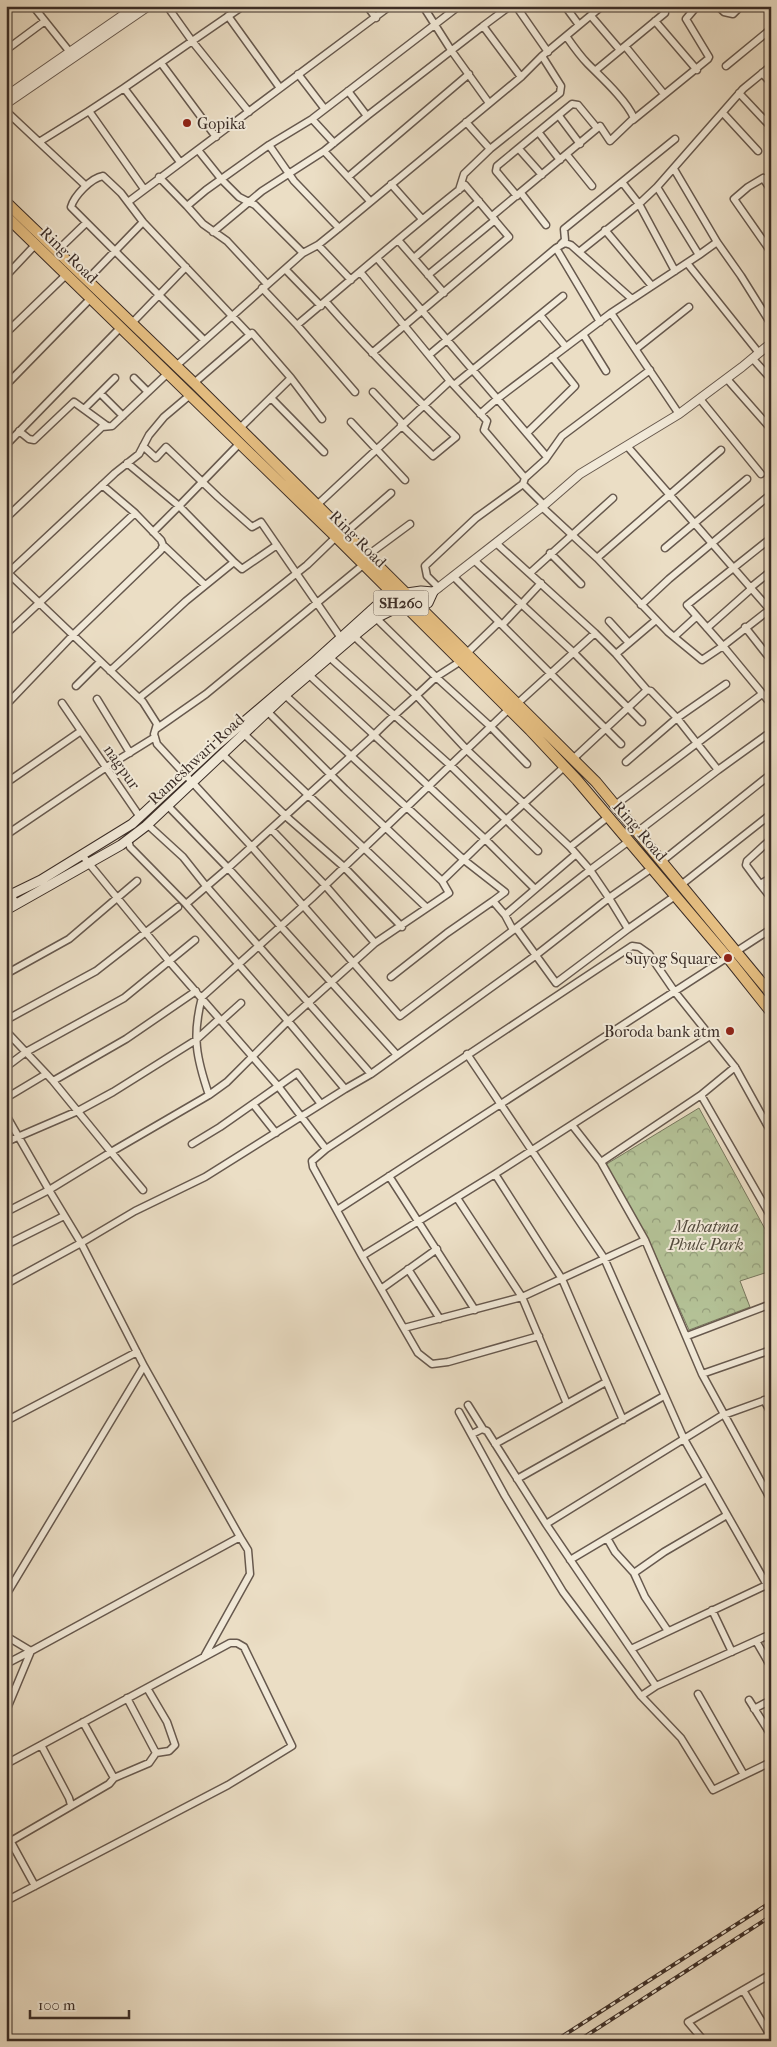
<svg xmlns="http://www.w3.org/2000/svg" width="777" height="2047" viewBox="0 0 777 2047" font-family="'IM FELL French Canon',serif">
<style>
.forest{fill:url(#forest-crowns);stroke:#78785f}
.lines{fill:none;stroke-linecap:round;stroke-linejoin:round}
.minor-casing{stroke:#67594e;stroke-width:9}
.tertiary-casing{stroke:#67594e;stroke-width:10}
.secondary-casing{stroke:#3b2d27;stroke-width:11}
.trunk-casing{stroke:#3b2d27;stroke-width:12}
.minor{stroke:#f2ead9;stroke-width:6}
.tertiary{stroke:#f2ead9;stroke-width:8}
.secondary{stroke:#f2ead9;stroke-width:9}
.trunk{stroke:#e6bf82;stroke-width:10}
.rail-casing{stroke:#3b2d27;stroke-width:4}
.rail{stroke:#f2ead9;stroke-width:2;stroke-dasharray:5.5;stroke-linecap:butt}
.poi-dot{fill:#8f2418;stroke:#f2ead9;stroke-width:2}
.labels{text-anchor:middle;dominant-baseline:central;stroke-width:4;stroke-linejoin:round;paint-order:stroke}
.shield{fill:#f2ead9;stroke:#72665c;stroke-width:1}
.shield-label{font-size:15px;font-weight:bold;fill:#3b2d27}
.poi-label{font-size:16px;fill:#3b2d27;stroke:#f2ead9;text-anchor:end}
.street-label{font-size:16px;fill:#3b2d27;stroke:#f2ead9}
.park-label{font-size:16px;font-style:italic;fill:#534b3d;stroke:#f2ead9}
</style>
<defs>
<pattern id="forest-crowns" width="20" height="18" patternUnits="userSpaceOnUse" patternTransform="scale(1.25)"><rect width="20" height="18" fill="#b4c297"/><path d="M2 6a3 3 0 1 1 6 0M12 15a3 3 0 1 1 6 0" fill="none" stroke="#949e7b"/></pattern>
</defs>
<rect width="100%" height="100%" fill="#ebdec5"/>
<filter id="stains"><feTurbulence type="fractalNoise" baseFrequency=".004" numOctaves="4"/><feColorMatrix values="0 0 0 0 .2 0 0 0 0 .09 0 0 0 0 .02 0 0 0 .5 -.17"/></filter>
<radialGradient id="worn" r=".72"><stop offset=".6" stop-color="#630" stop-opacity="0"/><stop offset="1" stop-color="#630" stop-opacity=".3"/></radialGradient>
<path class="forest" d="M 699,1108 L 771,1240 L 771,1271 L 740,1281 L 750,1307 L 689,1330 L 649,1241 L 605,1165 Z"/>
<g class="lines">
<g class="minor-casing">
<path id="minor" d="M 33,6 L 73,56
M 167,6 L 192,41 L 249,112
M 367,6 L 376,18
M 423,6 L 451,50 L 489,103
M 510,6 L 483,26 L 521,77
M 516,6 L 548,52
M 565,6 L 579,25
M 718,6 L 724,12 L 733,14 L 741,6
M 6,9 L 10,6
M 228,16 L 280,88
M 591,16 L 620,50
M 655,21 L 697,70
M 625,46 L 664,94
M 6,50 L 45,21
M 161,63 L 216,137
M 726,66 L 771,29
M 596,70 L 665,13 L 665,6
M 762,73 L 771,83
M 298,74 L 324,108
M 124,88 L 243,6
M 348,91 L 367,116
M 739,93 L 771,127
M 6,111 L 39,142 L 89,111
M 723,113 L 758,151
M 559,116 L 580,144
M 312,119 L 334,143
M 633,120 L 708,59 L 709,57 L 686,19 L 697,6
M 466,122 L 490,149 L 560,93 L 561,86 L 542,56
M 539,133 L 560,160
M 39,142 L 86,186
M 269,145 L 294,181 L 339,228
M 519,149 L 542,175
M 198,150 L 222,180 L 239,197 L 255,205 L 303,253
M 324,151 L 367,116 L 483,26
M 567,155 L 592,186
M 674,169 L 717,242 L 741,276 L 771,324
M 159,177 L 187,206 L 206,190 L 269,145 L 312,119 L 459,6
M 348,177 L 469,74
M 622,182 L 639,204 L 675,271
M 391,184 L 422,219
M 657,187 L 743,89 L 771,66
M 144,189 L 89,111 L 124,88 L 180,162
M 459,190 L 464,174 L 490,149
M 771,190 L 763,178 L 748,187 L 734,199 L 771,252
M 521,193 L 546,225
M 517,196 L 496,171 L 497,166 L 572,104 L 578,105 L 597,128
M 128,202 L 390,6
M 187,206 L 203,224 L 227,241 L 267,284
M 492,216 L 600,126 L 610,141 L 634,118 C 626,100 603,79 588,64 C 580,56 573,46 566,36
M 605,230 L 652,286
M 213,232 L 262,191 L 324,151 L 370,201
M 398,240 L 444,293
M 561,244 L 565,240 L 564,229 L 675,139
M 318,245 L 351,280
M 556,248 L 600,322
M 57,251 L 86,223
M 579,252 L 639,204 L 657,187 L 699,255 L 717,242
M 377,258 L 547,457
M 414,258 L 479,201
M 687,263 L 759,353
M 285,269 L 321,306
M 361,273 L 450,381 L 487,421 L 484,430 L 525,478
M 428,275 L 495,220
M 6,276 L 36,244
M 87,280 L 143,222
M 262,288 L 297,325 L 355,392
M 326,302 C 367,349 411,393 456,437 L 433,456 L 401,425
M 611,313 L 679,414
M 540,315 L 566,347
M 132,323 L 186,267
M 297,325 C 353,278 408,230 465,185 L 509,237 L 372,353
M 6,333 L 67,274
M 583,334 L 606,371
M 204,340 L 71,207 C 74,196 91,178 103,176 L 121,193 L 143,222 L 250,335
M 636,349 L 689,307
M 429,355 L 556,248 L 565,243 L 571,245 L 632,299
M 753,359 L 771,379
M 176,366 L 303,253 L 318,245 L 339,228 L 521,77 L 542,56 L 602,6
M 134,378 L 148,392
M 291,378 L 322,419
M 727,379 L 771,429
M 194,383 L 252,333 L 291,378 L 239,429
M 6,385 L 91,298
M 454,385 L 563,296
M 373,392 L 403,424
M 100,393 L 123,416
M 271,398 L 324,452
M 700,399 L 761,474
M 84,409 L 115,378
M 480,414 L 497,399 L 611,313 L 699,255
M 351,422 L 405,480
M 19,431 L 29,439 L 34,440 L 74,402 L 107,426
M 527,433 L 575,386 L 552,357
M 6,445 L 121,327
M 143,446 L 156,458 L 166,447 L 218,497 L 252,527 L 261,522 L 341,638
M 627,446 L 771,611
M 127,463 L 179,506 L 239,444
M 102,485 L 135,513
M 317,505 L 450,381
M 544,505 L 523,484 L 525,478 L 545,460 L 562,436 L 650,370
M 542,507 L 597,558 L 668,632 L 702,660 L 723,646 L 687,605 L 771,538
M 6,518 L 102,427 L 112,426 L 168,373
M 345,533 L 391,493
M 496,543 L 595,633 L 518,703
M 163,545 L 205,585
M 665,548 L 747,479
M 550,553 L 581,584
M 368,555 L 410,524
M 597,558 L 721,450
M 475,561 L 573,652 L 642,722
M 234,562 L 242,569 L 277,545
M 6,571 L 143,702 L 157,724 L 154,734 L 157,744 L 251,846 L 400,1016 L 516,928 L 556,983 L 628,929
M 530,573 L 613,498
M 6,575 L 115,473 L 139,454 L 149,435 L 164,417 L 190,395
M 453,576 L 621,744
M 439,588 L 427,576 L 425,566 L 476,518 L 523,484
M 750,588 L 771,571
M 641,605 L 669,579 L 771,494
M 769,610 L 723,646 L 771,704
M 376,618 L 436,677 L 461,661
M 609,621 L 629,643
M 502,625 L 541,583
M 745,627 L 771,660
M 707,628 L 751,589
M 595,633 L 616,654 L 647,690 L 651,691 L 677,718 L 718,770
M 6,634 L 135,513 L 161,540 L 163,545 L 161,550 L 73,635 L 6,705
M 354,636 L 417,696 L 468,751 L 570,847 L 608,817
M 674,637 L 696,617
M 467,653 L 499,622
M 616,654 L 656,620
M 327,655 L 450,765 L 538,851
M 110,671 L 186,601 L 234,562 L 179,506 L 153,532
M 308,674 L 374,735 C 393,715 415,698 436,677 L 491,727 L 527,764
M 76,686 L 100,662
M 285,695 L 464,860 L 505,892 L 493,901 L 505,915 L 513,930
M 139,698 L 307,565 L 336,537
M 97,699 L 130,753
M 62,703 L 140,817
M 265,709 L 345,789 L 442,881
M 156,729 L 206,694 L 363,565
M 244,734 L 427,908
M 222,754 L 289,819 L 344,867 L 402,927
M 573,759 L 647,690
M 626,762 L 677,718 L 726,684
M 6,783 L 81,731
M 168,806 L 228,868 L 397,1055
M 614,806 L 762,694
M 148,825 L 183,857 L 206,886 L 371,1074 L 345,1089 L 288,1021 L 227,1082 L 209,1095
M 271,829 L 324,884 L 375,943
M 637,832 L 718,770 L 768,734
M 6,835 L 105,768 L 155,737
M 128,840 L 130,847 L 186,904 L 288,1021 L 375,943 L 449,893 L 442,881 L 485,839 L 374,735 L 228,868 L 186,904
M 570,847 L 590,870 L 629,841
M 82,855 L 169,961 L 278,1086 L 326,1149 L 632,946 L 639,947 L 649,954 L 675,992 L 735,1067 L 771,1132
M 661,862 L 771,774
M 771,878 L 760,884 L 771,898
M 760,884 L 746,865 L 747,861 L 771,839
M 681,885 L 771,814
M 6,888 L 17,904
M 535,889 L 485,839 L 564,767
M 505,915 L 575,855
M 516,928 L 590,870 L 609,898 L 652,868
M 6,974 L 69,939 L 137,881
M 391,977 L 447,933 L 493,901
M 6,1020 L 96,971 L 178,907
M 221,1021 L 241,1003
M 6,1031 L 53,1081 L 111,1152 L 209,1095 C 196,1057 192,1036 202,997 L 312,898 L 509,709
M 467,1054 L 604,1258 L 684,1439 L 767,1585
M 6,1067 L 26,1052 L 124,998 L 195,940
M 371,1074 L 535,956 L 609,898 L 628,929 L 675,896
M 53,1081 L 126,1039 L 196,991
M 701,1095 L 771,1217
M 6,1098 L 46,1074
M 253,1104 L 276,1133
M 6,1115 L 49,1190 L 111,1152 L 143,1190
M 572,1125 L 601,1162 L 645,1240 L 702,1374 L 771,1500
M 6,1142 L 78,1111 L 113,1092 L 196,1040 L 219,1019
M 192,1144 L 220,1127 L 297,1073 L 321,1104
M 326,1149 L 312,1161 L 313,1167 L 362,1256 L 418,1353 L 432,1364 L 448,1362 L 539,1336
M 601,1162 L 701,1095 L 735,1067
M 495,1174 L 562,1279 L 623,1420
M 389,1176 L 475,1310
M 457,1198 L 522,1297 L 567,1404
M 337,1210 L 771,929
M 6,1212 L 49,1190 L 81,1243 L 6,1284
M 6,1245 L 64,1216
M 362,1256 L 495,1174 L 710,1036
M 408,1269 L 440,1319
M 381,1289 L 437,1249
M 404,1328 L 522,1297 L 645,1240
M 687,1336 L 771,1304
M 144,1366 L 81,1243 L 135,1211 L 205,1177 L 345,1089
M 702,1374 L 771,1350
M 764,1400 L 771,1413
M 468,1405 L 483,1429
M 459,1412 L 505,1496 L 563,1592 L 641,1696
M 6,1421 L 137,1352
M 472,1434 L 482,1429 L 487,1431 L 546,1524 L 656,1686
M 495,1444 L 606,1382
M 517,1479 L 664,1396
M 546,1524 L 721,1416 L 771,1398
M 607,1538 L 615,1552 L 634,1573 L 664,1552 L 727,1515
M 570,1560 L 706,1479
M 634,1573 L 645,1597 L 668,1631
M 6,1595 L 144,1366 L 240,1537 L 31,1651 L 6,1636
M 712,1610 L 732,1652
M 771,1634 L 656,1686 L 641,1696 L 681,1738 L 713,1790 L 771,1762
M 756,1641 L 771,1667
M 631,1649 L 771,1583
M 205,1655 L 250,1574 L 248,1550 L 240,1537
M 6,1664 L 31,1651 L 6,1711
M 698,1694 L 744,1775
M 127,1698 L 156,1753
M 749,1700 L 771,1735
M 754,1709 L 771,1700
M 83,1722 L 114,1778
M 41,1745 L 69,1798 L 71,1805
M 6,1764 L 230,1643 L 237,1643 L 244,1647 L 292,1746 L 228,1785 L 6,1901
M 6,1833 L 35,1886
M 11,1841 L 109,1784 L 114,1778 L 149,1763 L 156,1753 L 169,1751 L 175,1745 L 167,1722 L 147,1688
M 743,1990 L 771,2037
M 704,2041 L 688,2022 L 771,1974"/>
</g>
<g class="tertiary-casing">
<path id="tertiary" d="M 6,96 L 136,6
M 6,104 L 149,6
M 433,592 L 542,507 L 580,474 L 679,414 L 742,367 L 771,343"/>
</g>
<g class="secondary-casing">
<path id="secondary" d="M 6,897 L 41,880 L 132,824 L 218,744 L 313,663 L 376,606 L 393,595 L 421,591 L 433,592 L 428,603 L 392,610 L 376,618 L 354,636 L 285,695 L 146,826 L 121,845 L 6,910"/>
</g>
<g class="trunk-casing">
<path id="trunk" d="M 6,202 L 194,383 L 596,782 L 771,994
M 6,216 L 336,537 L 530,730 L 577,780 L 728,958 L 771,1012"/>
</g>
<use href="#minor" class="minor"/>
<use href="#tertiary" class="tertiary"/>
<use href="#secondary" class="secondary"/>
<use href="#trunk" class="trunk"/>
<g class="rail-casing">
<path id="rail" d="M 555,2041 L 771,1902
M 578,2041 L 771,1916"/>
</g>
<use href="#rail" class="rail"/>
</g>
<g class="poi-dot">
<circle cx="187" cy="123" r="5"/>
<circle cx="728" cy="958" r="5"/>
<circle cx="730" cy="1031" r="5"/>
</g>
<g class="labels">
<rect class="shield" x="373.5" y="590.5" width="55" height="25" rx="4"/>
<g class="shield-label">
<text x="401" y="603">SH260</text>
</g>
<g class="poi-label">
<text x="197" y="123" text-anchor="start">Gopika</text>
<text x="718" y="958">Suyog Square</text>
<text x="720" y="1031">Boroda bank atm</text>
</g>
<g class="street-label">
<text transform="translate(69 255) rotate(44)">Ring Road</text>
<text transform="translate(358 539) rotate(45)">Ring Road</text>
<text transform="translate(196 759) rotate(-43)">Rameshwari Road</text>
<text transform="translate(122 767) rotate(55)">nagpur</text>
<text transform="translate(640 831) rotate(49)">Ring Road</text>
</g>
<g class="park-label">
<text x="706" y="1226">Mahatma<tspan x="706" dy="18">Phule Park</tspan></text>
</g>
</g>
<rect width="777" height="2047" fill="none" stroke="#ebdec5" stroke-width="25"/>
<rect x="8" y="8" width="762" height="2032" fill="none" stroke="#3b2d27" stroke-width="2.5"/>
<rect x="12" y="12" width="752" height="2022" fill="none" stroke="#3b2d27"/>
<path d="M30 2010v8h99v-8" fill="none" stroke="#3b2d27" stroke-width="2.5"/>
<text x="38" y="2010" font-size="15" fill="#3b2d27" stroke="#f2ead9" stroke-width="4" paint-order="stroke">100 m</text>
<rect width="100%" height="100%" filter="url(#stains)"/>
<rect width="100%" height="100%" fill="url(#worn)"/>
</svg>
